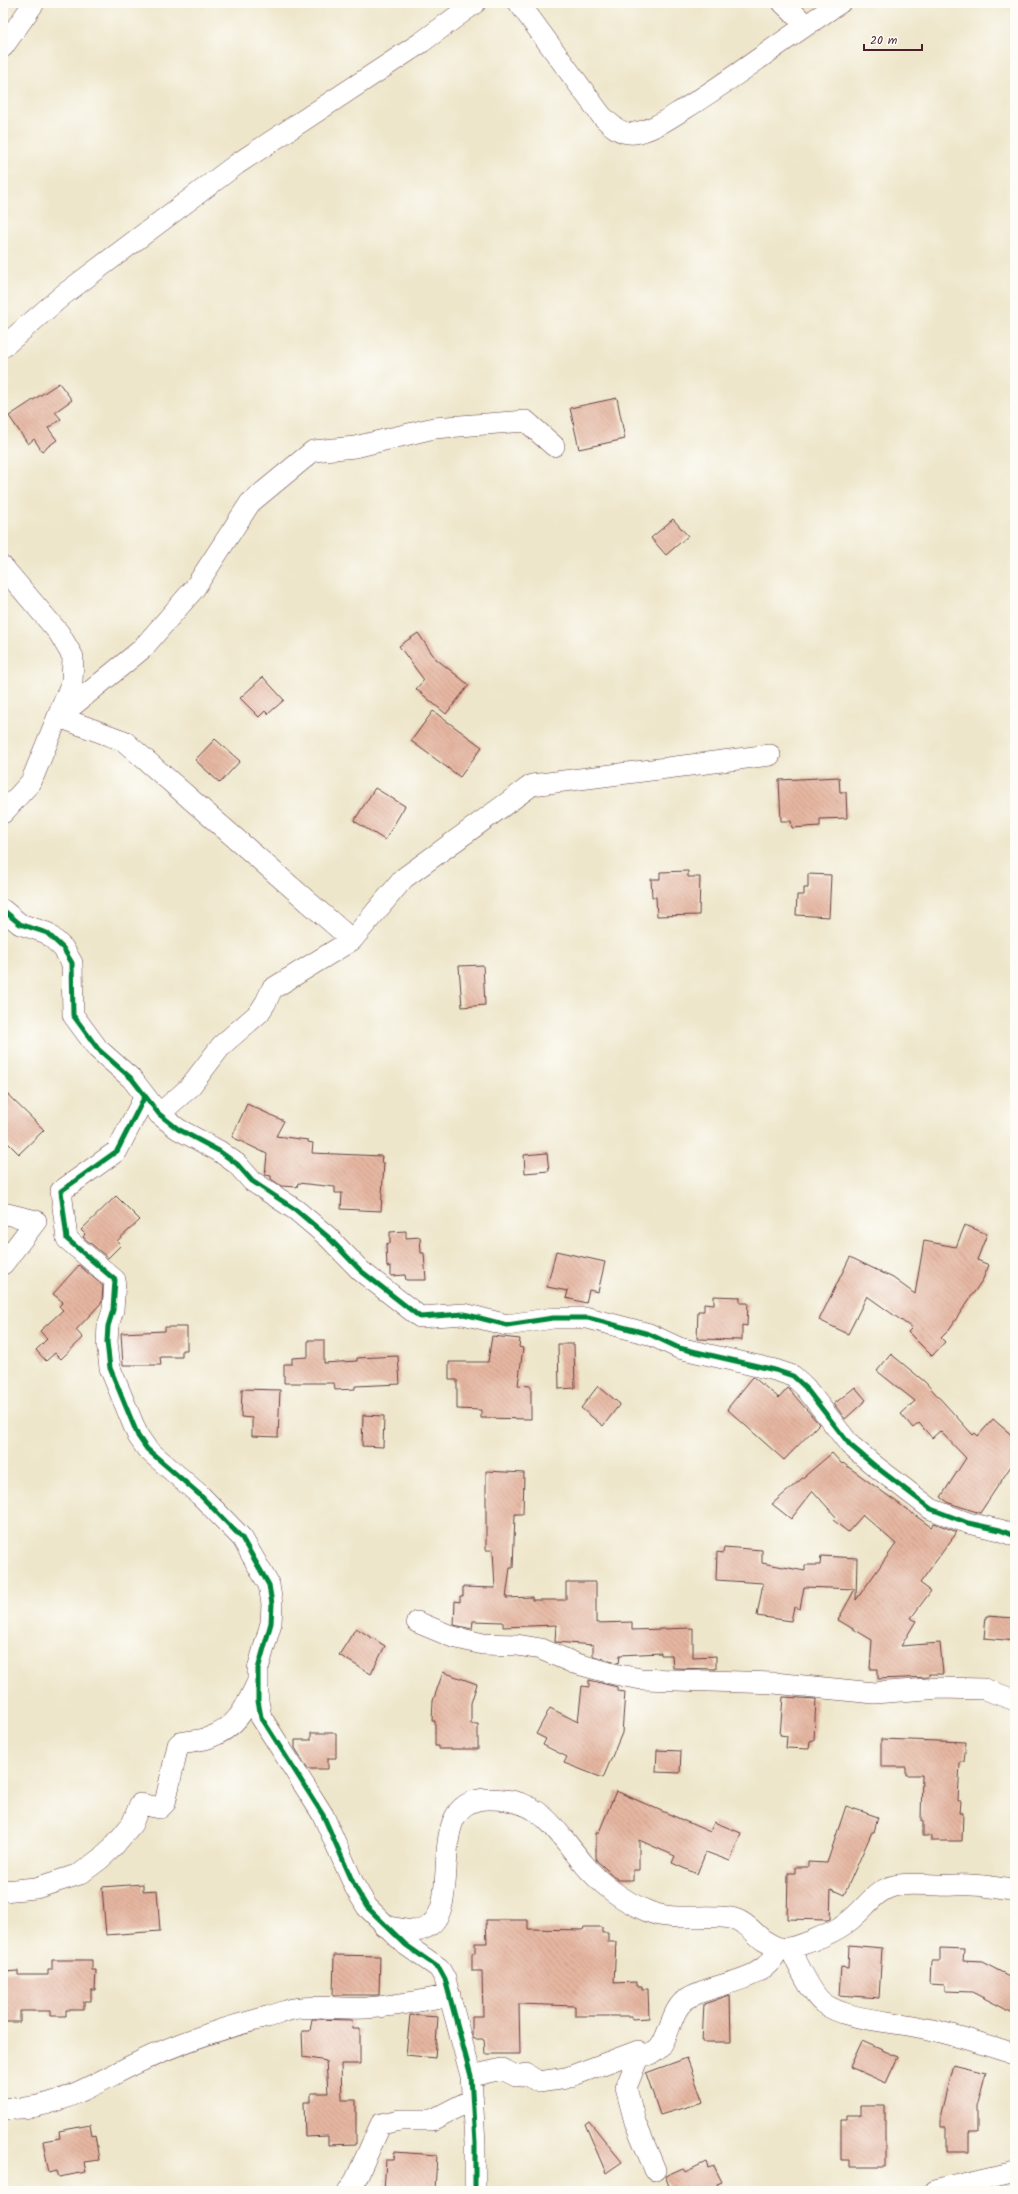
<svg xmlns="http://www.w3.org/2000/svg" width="1018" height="2194" viewBox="0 0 1018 2194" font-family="Kalam,sans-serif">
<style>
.building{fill:url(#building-back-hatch)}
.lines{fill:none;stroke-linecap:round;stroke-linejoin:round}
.minor-casing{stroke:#633d43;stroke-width:22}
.minor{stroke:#fff;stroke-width:21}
.cycleway-casing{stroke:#fdfcf7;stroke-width:8}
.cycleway{stroke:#00873e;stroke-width:5}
</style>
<defs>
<pattern id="building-back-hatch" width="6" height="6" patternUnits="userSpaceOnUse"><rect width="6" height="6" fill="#e5b6a0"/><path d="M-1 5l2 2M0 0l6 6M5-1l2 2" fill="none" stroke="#c69c8a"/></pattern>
</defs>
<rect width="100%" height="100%" fill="#fdfcf7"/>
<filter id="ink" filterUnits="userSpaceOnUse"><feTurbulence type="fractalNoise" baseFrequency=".025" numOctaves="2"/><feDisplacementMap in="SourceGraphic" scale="8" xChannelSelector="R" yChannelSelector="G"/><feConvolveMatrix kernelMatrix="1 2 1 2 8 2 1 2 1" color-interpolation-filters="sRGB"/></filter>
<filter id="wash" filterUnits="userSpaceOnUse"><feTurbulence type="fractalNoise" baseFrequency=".012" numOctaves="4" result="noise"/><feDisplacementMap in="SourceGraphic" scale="16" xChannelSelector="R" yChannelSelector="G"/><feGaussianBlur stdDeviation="0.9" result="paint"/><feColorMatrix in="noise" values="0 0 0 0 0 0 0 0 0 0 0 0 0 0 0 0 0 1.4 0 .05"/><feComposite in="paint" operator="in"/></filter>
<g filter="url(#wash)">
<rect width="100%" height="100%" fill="#eee6ca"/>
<g id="blocks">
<path class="building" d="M 59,383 L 72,400 L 55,412 L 61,419 L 48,428 L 57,440 L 42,451 L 34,439 L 28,444 L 9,416 Z
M 617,398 L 625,439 L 579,449 L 570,408 Z
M 673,519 L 688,536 L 666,555 L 651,538 Z
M 418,633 L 435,658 L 469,685 L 446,714 L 416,689 L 424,680 L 399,646 Z
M 263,677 L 284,700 L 268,714 L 265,711 L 259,717 L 240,698 Z
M 433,711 L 482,747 L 460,777 L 411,741 Z
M 215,739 L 240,761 L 220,783 L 195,760 Z
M 839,777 L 840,792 L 846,792 L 847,818 L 820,819 L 820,826 L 792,828 L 791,821 L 781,821 L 779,780 Z
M 375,788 L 405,806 L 385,840 L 354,821 Z
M 688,871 L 688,877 L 700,877 L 699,915 L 657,916 L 656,897 L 652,897 L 651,879 L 660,879 L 660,872 Z
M 808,874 L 831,875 L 829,917 L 796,915 L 797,895 L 804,895 L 804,888 L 808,888 Z
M 483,965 L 485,1005 L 462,1007 L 459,966 Z
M 3,1090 L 44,1130 L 19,1154 L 3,1138 Z
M 247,1104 L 284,1121 L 276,1136 L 308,1140 L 308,1142 L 313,1143 L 312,1153 L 382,1156 L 381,1163 L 384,1163 L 381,1211 L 341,1209 L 342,1193 L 335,1193 L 335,1187 L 298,1183 L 297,1187 L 281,1186 L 271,1179 L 271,1176 L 265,1175 L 267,1154 L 232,1137 Z
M 547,1153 L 549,1171 L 525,1173 L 524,1155 Z
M 116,1196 L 140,1220 L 117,1241 L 121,1245 L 108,1258 L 83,1237 L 85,1234 L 81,1230 Z
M 965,1225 L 987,1234 L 977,1260 L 989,1265 L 983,1279 L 948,1331 L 941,1338 L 945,1342 L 932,1356 L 908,1332 L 912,1328 L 867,1296 L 848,1334 L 819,1320 L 850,1257 L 893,1278 L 915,1294 L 924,1241 L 956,1247 Z
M 406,1231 L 406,1238 L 420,1237 L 421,1253 L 424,1253 L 426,1280 L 406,1280 L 405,1275 L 391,1276 L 391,1266 L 387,1267 L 386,1244 L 390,1243 L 390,1232 Z
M 556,1251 L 605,1262 L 598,1292 L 589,1290 L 586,1303 L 566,1298 L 568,1291 L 547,1287 Z
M 79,1265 L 103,1286 L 102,1302 L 76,1330 L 83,1338 L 61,1359 L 55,1353 L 46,1361 L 36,1350 L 47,1339 L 40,1331 L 63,1310 L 59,1306 L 63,1302 L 53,1294 Z
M 714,1296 L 740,1297 L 740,1303 L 748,1303 L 747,1326 L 742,1325 L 742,1340 L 697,1339 L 698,1311 L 704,1311 L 704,1303 L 714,1304 Z
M 165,1327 L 187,1327 L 187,1350 L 182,1350 L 182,1357 L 160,1357 L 161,1365 L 123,1365 L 121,1333 L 165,1331 Z
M 492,1336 L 520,1339 L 519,1347 L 523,1348 L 518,1385 L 531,1386 L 531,1419 L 481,1418 L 481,1410 L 457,1409 L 457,1380 L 449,1380 L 449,1362 L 488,1362 Z
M 308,1340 L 324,1340 L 324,1363 L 357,1361 L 357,1358 L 398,1356 L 400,1384 L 355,1386 L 355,1389 L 335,1390 L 334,1383 L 284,1383 L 284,1364 L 292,1364 L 292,1358 L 308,1357 Z
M 558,1344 L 574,1344 L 575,1388 L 559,1389 Z
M 891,1354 L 925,1382 L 973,1435 L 975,1433 L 978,1436 L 993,1419 L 1015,1438 L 1015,1460 L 980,1513 L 949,1503 L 941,1497 L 966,1458 L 940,1431 L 932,1438 L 919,1423 L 913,1428 L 901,1414 L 915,1401 L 877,1371 Z
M 753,1377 L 779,1398 L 788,1388 L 819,1424 L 784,1460 L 727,1409 Z
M 598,1386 L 620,1404 L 603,1426 L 581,1408 Z
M 855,1387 L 866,1400 L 845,1419 L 834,1404 Z
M 242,1389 L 280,1390 L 278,1437 L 252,1436 L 252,1418 L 241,1417 Z
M 363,1415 L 384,1416 L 383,1447 L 362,1446 Z
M 832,1453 L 842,1464 L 843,1463 L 931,1527 L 934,1523 L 957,1532 L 920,1583 L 931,1591 L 911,1618 L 916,1621 L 901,1646 L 940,1643 L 943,1674 L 929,1674 L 929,1677 L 878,1679 L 878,1669 L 870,1669 L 872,1640 L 838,1620 L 855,1589 L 804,1587 L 800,1609 L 794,1607 L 791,1621 L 757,1616 L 763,1583 L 716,1580 L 717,1552 L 723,1553 L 724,1547 L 762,1550 L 762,1563 L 805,1571 L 805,1565 L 820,1565 L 821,1556 L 857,1558 L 856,1600 L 896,1544 L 863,1515 L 848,1532 L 833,1520 L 836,1517 L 813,1491 L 791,1519 L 772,1504 Z
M 486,1471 L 524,1473 L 523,1514 L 515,1514 L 513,1568 L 510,1568 L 506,1598 L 532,1597 L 532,1600 L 566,1600 L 566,1582 L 596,1582 L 596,1623 L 632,1622 L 632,1630 L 693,1628 L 693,1657 L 716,1656 L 716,1669 L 673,1668 L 672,1655 L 661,1655 L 661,1653 L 620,1655 L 619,1663 L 617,1662 L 593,1656 L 593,1645 L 555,1642 L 556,1625 L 503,1627 L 503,1622 L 473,1621 L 472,1629 L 454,1625 L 455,1601 L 460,1602 L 460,1596 L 463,1596 L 463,1587 L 495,1588 L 493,1550 L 486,1550 Z
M 986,1616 L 1015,1618 L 1015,1641 L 984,1638 Z
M 356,1628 L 385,1646 L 371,1674 L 339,1655 Z
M 443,1672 L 477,1684 L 471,1703 L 471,1724 L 478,1724 L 478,1749 L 439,1749 L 439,1746 L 435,1746 L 435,1721 L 432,1721 L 433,1701 Z
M 589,1680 L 617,1687 L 617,1691 L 625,1692 L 622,1733 L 603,1778 L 564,1763 L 567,1757 L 543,1745 L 546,1739 L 536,1734 L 550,1708 L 578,1722 L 582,1686 L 589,1687 Z
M 783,1697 L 816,1699 L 814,1740 L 810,1741 L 809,1749 L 786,1748 L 787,1736 L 780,1735 Z
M 311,1733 L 336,1733 L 336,1758 L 328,1758 L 328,1769 L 308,1769 L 295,1748 L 295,1740 L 311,1740 Z
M 881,1739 L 966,1742 L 964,1762 L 960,1762 L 958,1801 L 961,1801 L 960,1813 L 963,1813 L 962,1841 L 931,1841 L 931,1836 L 923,1836 L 923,1821 L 921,1821 L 922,1775 L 906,1775 L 906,1767 L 881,1767 Z
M 657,1750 L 681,1751 L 680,1773 L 656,1772 Z
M 616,1791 L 710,1832 L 714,1822 L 741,1833 L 730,1861 L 706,1852 L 697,1874 L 672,1863 L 675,1856 L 639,1840 L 639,1870 L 633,1870 L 633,1880 L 618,1880 L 596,1860 L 596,1832 L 599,1832 Z
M 846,1806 L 878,1817 L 874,1832 L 872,1832 L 844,1895 L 831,1889 L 830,1919 L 827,1920 L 787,1919 L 788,1873 L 795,1873 L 795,1867 L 808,1867 L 808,1862 L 827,1863 Z
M 143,1884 L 143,1891 L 157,1890 L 160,1931 L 106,1935 L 102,1887 Z
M 486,1920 L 528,1920 L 528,1929 L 583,1930 L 584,1927 L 602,1927 L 602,1933 L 608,1933 L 608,1942 L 616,1942 L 614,1983 L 636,1982 L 636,1986 L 642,1986 L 642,1989 L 648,1989 L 649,2018 L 632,2019 L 632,2016 L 575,2016 L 575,2006 L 519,2004 L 520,2054 L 485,2054 L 484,2039 L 474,2039 L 472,2035 L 472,2016 L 483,2016 L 482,1971 L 472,1971 L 472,1953 L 475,1953 L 475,1943 L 487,1943 Z
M 849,1945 L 882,1948 L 879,1998 L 839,1995 L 841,1967 L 848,1968 Z
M 940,1948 L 964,1949 L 963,1961 L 982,1962 L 1015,1979 L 1015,2014 L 972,1992 L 945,1991 L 945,1985 L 930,1984 L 931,1961 L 940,1961 Z
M 334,1955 L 380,1956 L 379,1995 L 333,1995 Z
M 52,1960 L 92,1960 L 92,1970 L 96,1970 L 95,1990 L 91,1990 L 91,2001 L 84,2001 L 84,2010 L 66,2010 L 66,2016 L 50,2016 L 50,2011 L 20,2011 L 20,2022 L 3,2022 L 3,1972 L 18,1971 L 18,1975 L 48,1975 L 48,1970 L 52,1970 Z
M 730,1995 L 731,2042 L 702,2042 L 704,2004 Z
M 410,2015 L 438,2017 L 435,2058 L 406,2055 Z
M 312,2019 L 352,2020 L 353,2029 L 360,2029 L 360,2064 L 341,2064 L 342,2100 L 356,2100 L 356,2144 L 328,2145 L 328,2136 L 305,2137 L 304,2102 L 311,2102 L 311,2093 L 328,2093 L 326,2061 L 303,2057 L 302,2031 L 310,2031 Z
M 862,2041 L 898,2057 L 886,2083 L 850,2067 Z
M 687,2058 L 703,2102 L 660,2115 L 646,2073 Z
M 953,2064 L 986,2072 L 977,2106 L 977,2132 L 969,2132 L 969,2152 L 946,2152 L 946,2127 L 941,2127 L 941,2113 Z
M 860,2106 L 885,2106 L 885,2167 L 849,2167 L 849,2160 L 841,2160 L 841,2120 L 846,2120 L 846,2115 L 860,2115 Z
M 589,2121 L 622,2162 L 606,2173 L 585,2124 Z
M 90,2125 L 92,2136 L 95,2135 L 99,2160 L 84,2162 L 86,2172 L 59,2177 L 57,2171 L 49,2173 L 43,2141 L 60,2138 L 59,2131 Z
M 395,2152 L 437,2155 L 435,2191 L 384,2191 L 386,2160 L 394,2160 Z
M 706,2162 L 708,2168 L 714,2166 L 722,2182 L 717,2184 L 720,2191 L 671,2191 L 665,2176 L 683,2168 L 685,2172 Z"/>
</g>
</g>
<g filter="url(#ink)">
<use href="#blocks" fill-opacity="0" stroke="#633d43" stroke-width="1"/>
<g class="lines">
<g class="minor-casing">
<path id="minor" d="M 519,3 L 601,115 C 610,124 620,135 634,133 C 652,131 671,117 686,108 C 739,75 788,36 840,3
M 783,3 L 806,25
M 3,47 L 34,3
M 3,347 L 63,295 L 237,164 L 422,42 L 475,3
M 3,567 L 59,633 L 73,657 L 72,682 L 31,782 L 3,813
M 3,910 L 20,924 L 47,933 L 63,948 L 72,963 L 73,1015 L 98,1049 L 132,1079 L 159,1114 L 178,1129 L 219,1151 L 237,1164 L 252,1181 L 296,1210 L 328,1237 L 361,1271 L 420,1317 L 464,1314 L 507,1325 L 553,1318 L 588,1318 L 649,1334 L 679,1348 L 775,1370 L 793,1376 L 805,1387 L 850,1445 L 875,1466 L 931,1509 L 968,1523 L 1000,1530 L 1015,1536
M 352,940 L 124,741 L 59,717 L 142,649 L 194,589 L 250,503 L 313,451 L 355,447 L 434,428 L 526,421 L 554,446
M 145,1096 L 117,1151 L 61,1191 L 67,1239 L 115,1280 L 113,1310 L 108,1326 L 107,1342 L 110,1368 L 138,1436 L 147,1449 L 200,1495 L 242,1538 L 269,1585 L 272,1604 L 271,1623 L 258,1669 L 258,1701 L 261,1717 L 323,1815 L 355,1887 L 367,1907 L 406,1945 L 439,1968 L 445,1979 L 471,2076 L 475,2143 L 475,2191
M 159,1114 L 189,1088 L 222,1045 L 259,1013 L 266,1002 L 272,989 L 352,940 L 404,878 L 532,785 L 770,755
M 3,1213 L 36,1221
M 3,1264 L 36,1221
M 417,1622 L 453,1637 L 483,1644 L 517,1645 L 541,1649 L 574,1663 L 614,1674 L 641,1679 L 774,1683 L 874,1693 L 940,1688 L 984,1689 L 1015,1700
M 3,1891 L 36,1888 L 80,1874 L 100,1859 L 113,1847 L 132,1824 L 140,1804 L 160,1808 L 165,1803 L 178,1745 L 180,1743 C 189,1741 199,1741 208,1738 C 237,1728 245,1709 257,1683
M 384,1926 C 394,1927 409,1933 420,1930 C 471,1917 417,1800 488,1799 C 542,1798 553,1828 583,1863 C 599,1883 623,1901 647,1911 C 673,1922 703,1914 730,1918 C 744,1920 753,1932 763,1940 C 768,1943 776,1948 781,1948 C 795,1950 832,1933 845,1924 C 864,1912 874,1888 899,1885 C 912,1883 926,1885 939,1885 C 950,1886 960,1884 971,1885 C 986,1885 1000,1889 1015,1890
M 790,1948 C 797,1962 811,1994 823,2003 C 845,2020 891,2021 918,2027 C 951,2033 983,2044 1015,2054
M 639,2055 L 626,2088 L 635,2122 L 655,2170
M 471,2076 L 502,2069 L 516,2076 L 526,2074 L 539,2082 L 566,2078 L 638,2051 L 639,2055 C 673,2059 664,2012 688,1998 C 717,1981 764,1984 779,1948
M 3,2108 C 54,2113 97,2081 141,2061 C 182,2041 223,2028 267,2017 C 276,2015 284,2011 293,2009 C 317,2005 342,2009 366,2008 C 394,2006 422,2001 450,1995
M 348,2191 L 355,2181 L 381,2124 L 400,2120 L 432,2120 L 473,2099
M 934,2191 L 1015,2172"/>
</g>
<use href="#minor" class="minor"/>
<g class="cycleway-casing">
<path id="cycleway" d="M 3,910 L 20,924 L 47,933 L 63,948 L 72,963 L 73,1015 L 98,1049 L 132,1079 L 159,1114 L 178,1129 L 219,1151 L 237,1164 L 252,1181 L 296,1210 L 328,1237 L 361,1271 L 420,1317 L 464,1314 L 507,1325 L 553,1318 L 588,1318 L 649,1334 L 679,1348 L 775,1370 L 793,1376 L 805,1387 L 850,1445 L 875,1466 L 931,1509 L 968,1523 L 1000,1530 L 1015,1536
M 145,1096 L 117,1151 L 61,1191 L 67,1239 L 115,1280 L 113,1310 L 108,1326 L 107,1342 L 110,1368 L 138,1436 L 147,1449 L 200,1495 L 242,1538 L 269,1585 L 272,1604 L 271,1623 L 258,1669 L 258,1701 L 261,1717 L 323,1815 L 355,1887 L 367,1907 L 406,1945 L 439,1968 L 445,1979 L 471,2076 L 475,2143 L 475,2191"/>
</g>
<use href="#cycleway" class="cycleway"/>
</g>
</g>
<rect width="1018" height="2194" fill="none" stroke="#fdfcf7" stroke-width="16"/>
<path d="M864 44v6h58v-6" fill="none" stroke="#4a1f2b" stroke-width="2"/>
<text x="870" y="44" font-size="12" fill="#4a1f2b" stroke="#fdfcf7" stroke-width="3" paint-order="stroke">20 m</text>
</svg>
